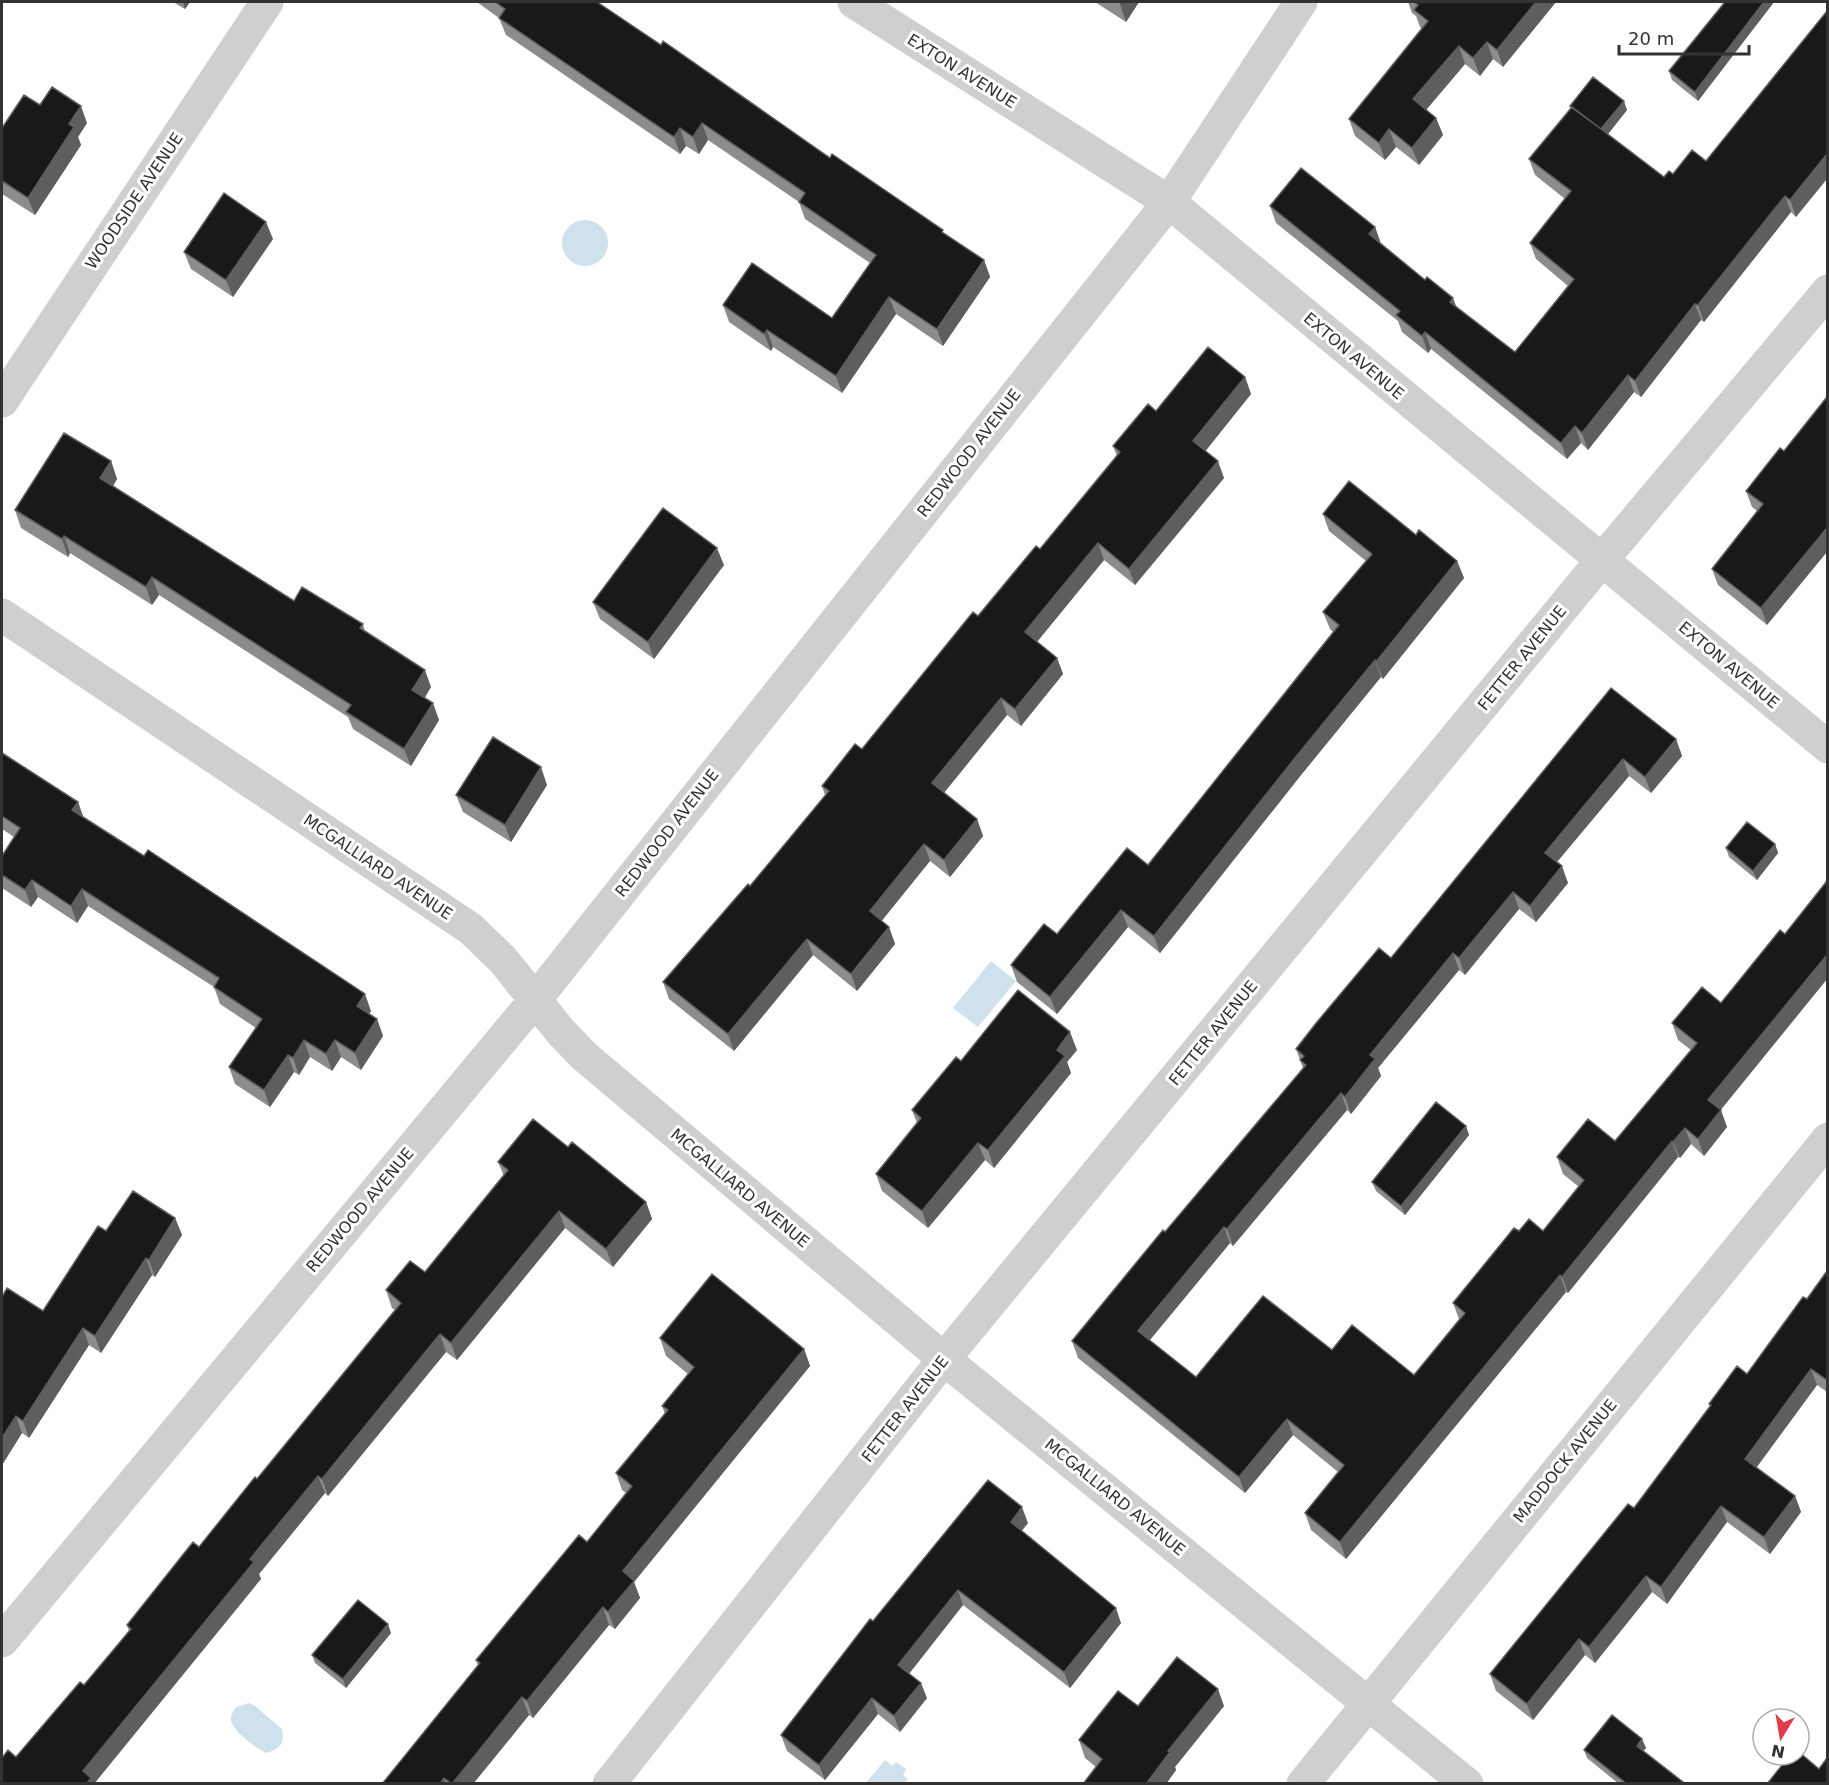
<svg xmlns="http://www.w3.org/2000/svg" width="1829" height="1785" viewBox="0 0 1829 1785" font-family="'DejaVu Sans',sans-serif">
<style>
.water{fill:#cfe1ed}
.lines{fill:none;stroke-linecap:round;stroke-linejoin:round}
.minor{stroke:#cfcfcf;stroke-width:33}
.wall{fill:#8c8c8c}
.shaded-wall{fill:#5e5e5e}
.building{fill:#191919;stroke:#5e5e5e;stroke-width:1.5}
.labels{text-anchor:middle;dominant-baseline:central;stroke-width:6;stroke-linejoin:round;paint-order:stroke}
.street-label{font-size:16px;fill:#323232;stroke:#fff}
</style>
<rect width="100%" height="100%" fill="#fff"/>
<path class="water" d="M562 243a23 23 0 1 1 46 0a23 23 0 1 1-46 0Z
M 991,961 L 1016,981 L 978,1027 L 953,1008 Z
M 249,1703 L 255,1706 L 282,1729 C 285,1743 280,1750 266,1753 C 257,1749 233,1731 231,1721 C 230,1716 233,1712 236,1707 Z
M 885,1760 L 892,1766 L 896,1762 L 906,1769 L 903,1775 L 908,1779 L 905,1783 L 866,1783 Z"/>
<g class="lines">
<path class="minor" d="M 854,2 L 1169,202 L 1828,747
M 2,401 L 267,2
M 2,615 L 471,929 L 503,960 L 561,1032 L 584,1056 L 944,1359 L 1467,1784
M 2,1641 L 535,1000 L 1169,202 L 1301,2
M 609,1784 L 944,1359 L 1602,560 L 1828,291
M 1303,1784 L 1828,1139"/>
</g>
<path class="wall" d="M 173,2 L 190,2 L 185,9 Z
M 477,2 L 597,2 L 984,260 L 990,277 L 943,346 L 896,314 L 842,393 L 773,347 L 771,351 L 729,322 L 723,305 L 832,318 L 870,263 L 805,219 L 799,202 L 708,140 L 699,154 L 686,146 L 680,154 L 506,35 L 499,18 Z
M 1095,2 L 1139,2 L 1126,22 Z
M 1408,2 L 1556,2 L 1503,67 L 1493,59 L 1480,76 L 1465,64 L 1426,110 L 1436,118 L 1443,135 L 1419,165 L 1396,147 L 1385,160 L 1355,136 L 1349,119 L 1422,29 L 1420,27 L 1416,16 L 1412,13 Z
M 1725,2 L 1774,2 L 1698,101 L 1672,80 L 1669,71 Z
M 1827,11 L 1796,217 L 1791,212 L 1704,322 L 1701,320 L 1641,397 L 1634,392 L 1588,450 L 1581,443 L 1567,459 L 1431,349 L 1428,353 L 1402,332 L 1398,321 L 1276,223 L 1270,206 L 1375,227 L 1381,244 L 1457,308 L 1515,352 L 1568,286 L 1536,259 L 1530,243 L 1565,199 L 1535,175 L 1529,159 L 1571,108 L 1570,106 L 1627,110 L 1608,134 L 1664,177 L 1673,174 L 1706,161 Z
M 40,105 L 87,123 L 78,137 L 81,145 L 35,215 L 2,194 L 2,128 Z
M 273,239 L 233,297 L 191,269 L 184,252 Z
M 1245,377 L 1251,394 L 1205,451 L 1224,478 L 1135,585 L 1104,560 L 1037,642 L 1057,658 L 1063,674 L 1021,726 L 1007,715 L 944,793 L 977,819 L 983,836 L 950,877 L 930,861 L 881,921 L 889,927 L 895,944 L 857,991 L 813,955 L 734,1051 L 669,999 L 663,982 L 750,886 L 825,795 L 822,786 L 862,749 L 978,616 L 1040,549 L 1117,456 L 1113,446 L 1156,411 Z
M 1780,448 L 1767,625 L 1718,585 L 1712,569 L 1757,511 L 1752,507 L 1746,491 Z
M 111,461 L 117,479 L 113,486 L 294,601 L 363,624 L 365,632 L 431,687 L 425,698 L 439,720 L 411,766 L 353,729 L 348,717 L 159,595 L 152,605 L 70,553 L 68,557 L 21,528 L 15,510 Z
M 1323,514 L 1416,535 L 1457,561 L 1464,578 L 1383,679 L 1381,677 L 1301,775 L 1160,953 L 1128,927 L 1057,1014 L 1017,982 L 1011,965 L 1057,934 L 1148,865 L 1333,632 L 1330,629 L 1323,612 L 1366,561 L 1329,531 Z
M 724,565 L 654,659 L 600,619 L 593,602 Z
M 1611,688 L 1676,739 L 1682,756 L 1651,793 L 1629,776 L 1557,862 L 1568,883 L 1536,922 L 1519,909 L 1465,975 L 1459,970 L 1378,1068 L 1381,1076 L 1351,1114 L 1347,1110 L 1233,1246 L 1230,1243 L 1150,1340 L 1196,1377 L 1332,1350 L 1414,1375 L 1459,1319 L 1453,1303 L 1519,1231 L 1543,1231 L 1579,1187 L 1563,1174 L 1557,1157 L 1615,1141 L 1691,1050 L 1678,1040 L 1672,1023 L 1721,1003 L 1827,979 L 1720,1110 L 1727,1127 L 1704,1156 L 1691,1144 L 1680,1158 L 1678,1157 L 1568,1293 L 1566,1292 L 1346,1559 L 1311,1530 L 1305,1513 L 1338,1472 L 1293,1435 L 1245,1493 L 1078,1358 L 1072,1341 L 1303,1068 L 1296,1049 L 1391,958 Z
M 2,753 L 78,802 L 83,817 L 371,1011 L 369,1014 L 377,1019 L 383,1036 L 361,1070 L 341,1057 L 332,1071 L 310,1057 L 299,1075 L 294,1072 L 270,1107 L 235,1084 L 229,1067 L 256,1028 L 220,1004 L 214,987 L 88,906 L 77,923 L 38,897 L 31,907 L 2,888 L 2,856 L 14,837 L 2,829 Z
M 547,785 L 511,842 L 463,812 L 456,795 Z
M 1775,844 L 1778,853 L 1757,880 L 1729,857 L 1726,848 Z
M 1077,1050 L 1067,1062 L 1071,1073 L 994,1168 L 985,1160 L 928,1228 L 882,1191 L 876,1174 L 917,1123 L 912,1110 L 961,1061 Z
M 1466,1126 L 1469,1135 L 1405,1215 L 1376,1191 L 1372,1182 Z
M 568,1147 L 646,1202 L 652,1219 L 613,1267 L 565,1228 L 457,1360 L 446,1352 L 328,1496 L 325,1493 L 259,1574 L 261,1579 L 16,1757 L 84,1685 L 129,1631 L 127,1625 L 199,1547 L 313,1411 L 395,1310 L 392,1308 L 386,1290 L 425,1272 L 504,1176 L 498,1162 Z
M 175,1218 L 182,1235 L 155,1277 L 152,1275 L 101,1353 L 89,1345 L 29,1438 L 22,1433 L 2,1465 L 2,1297 L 43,1311 L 106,1231 Z
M 1827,1271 L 1827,1392 L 1817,1385 L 1756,1468 L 1795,1496 L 1801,1512 L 1770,1554 L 1727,1522 L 1667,1604 L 1652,1592 L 1595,1663 L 1585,1655 L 1533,1720 L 1496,1691 L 1490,1674 L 1634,1508 L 1710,1406 L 1709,1404 L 1747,1374 L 1807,1299 Z
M 660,1338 L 804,1349 L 810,1366 L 634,1582 L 640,1598 L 615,1629 L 609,1625 L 533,1718 L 529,1715 L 473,1784 L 382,1784 L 478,1666 L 476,1660 L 587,1542 L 626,1493 L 622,1490 L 616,1473 L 665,1414 L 662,1406 L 688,1374 L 666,1356 Z
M 1028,1523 L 1022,1531 L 1121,1623 L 1070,1688 L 963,1605 L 909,1674 L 927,1698 L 900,1732 L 878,1714 L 825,1780 L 787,1751 L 781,1735 L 873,1621 Z
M 391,1633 L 346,1688 L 315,1663 L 312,1655 Z
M 1138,1706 L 1224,1706 L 1175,1767 L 1176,1770 L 1166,1784 L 1083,1784 L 1096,1767 L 1085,1758 L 1079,1740 Z
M 1642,1739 L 1646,1748 L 1643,1751 L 1683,1784 L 1619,1784 L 1587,1758 L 1584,1750 Z"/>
<path class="shaded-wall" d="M 183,2 L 190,2 L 185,9 Z
M 1121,2 L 1139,2 L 1126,22 L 1120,4 Z
M 1536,2 L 1556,2 L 1503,67 L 1497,50 Z
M 1764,2 L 1774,2 L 1698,101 L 1695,92 Z
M 1487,42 L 1493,59 L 1480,76 L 1473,58 Z
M 1459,46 L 1465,64 L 1420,117 L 1413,99 Z
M 1624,101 L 1627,110 L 1604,139 L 1601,130 Z
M 81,106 L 87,123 L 78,137 L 81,145 L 35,215 L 28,198 L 69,124 Z
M 1436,118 L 1443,135 L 1419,165 L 1412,148 Z
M 702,123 L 708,140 L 699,154 L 693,137 Z
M 680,128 L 686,146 L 680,154 L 674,137 Z
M 1389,129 L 1396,147 L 1385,160 L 1379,143 Z
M 1827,154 L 1827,179 L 1796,217 L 1790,200 Z
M 1785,196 L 1791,212 L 1704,322 L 1698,305 Z
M 266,222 L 273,239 L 233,297 L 226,280 Z
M 1375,227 L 1381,244 L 1369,234 Z
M 984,260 L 990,277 L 943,346 L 937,329 Z
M 889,297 L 896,314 L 842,393 L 836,376 Z
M 1453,298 L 1459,314 L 1450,302 Z
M 1695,304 L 1701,320 L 1641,397 L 1635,381 Z
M 767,330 L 773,347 L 771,351 L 764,334 Z
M 1425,332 L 1431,349 L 1428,353 L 1422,336 Z
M 1628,375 L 1634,392 L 1588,450 L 1582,433 Z
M 1245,377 L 1251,394 L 1200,458 L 1193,441 Z
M 1575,426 L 1581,443 L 1567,459 L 1561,443 Z
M 111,461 L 117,479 L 107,496 L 100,478 Z
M 1218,461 L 1224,478 L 1135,585 L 1129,569 Z
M 1827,528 L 1827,552 L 1767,625 L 1761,608 Z
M 64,536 L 70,553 L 68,557 L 62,539 Z
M 1098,543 L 1104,560 L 1031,649 L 1025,632 Z
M 717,548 L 724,565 L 654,659 L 648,642 Z
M 1457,561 L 1464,578 L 1383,679 L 1376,662 Z
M 152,577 L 159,595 L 152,605 L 146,587 Z
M 1057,658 L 1063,674 L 1021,726 L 1015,709 Z
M 1375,660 L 1381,677 L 1301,775 L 1160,953 L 1154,936 L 1295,758 Z
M 425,670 L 431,687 L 418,707 L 412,690 Z
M 1001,698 L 1007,715 L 938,800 L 932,783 Z
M 433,703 L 439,720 L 411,766 L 404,749 Z
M 1676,739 L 1682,756 L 1651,793 L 1645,777 Z
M 1623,759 L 1629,776 L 1551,869 L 1545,853 Z
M 541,767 L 547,785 L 511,842 L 505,825 Z
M 78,802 L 84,819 L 72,810 Z
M 977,819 L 983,836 L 950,877 L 944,860 Z
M 924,844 L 930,861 L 876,928 L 870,911 Z
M 1775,844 L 1778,853 L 1757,880 L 1753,871 Z
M 1562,866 L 1568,883 L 1536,922 L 1530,906 Z
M 32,880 L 38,897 L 31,907 L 25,890 Z
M 82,889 L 88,906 L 77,923 L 71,906 Z
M 1513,892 L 1519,909 L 1465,975 L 1459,958 Z
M 1121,910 L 1128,927 L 1057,1014 L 1050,997 Z
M 889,927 L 895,944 L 857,991 L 851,974 Z
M 807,939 L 813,955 L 734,1051 L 728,1034 Z
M 1453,953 L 1459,970 L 1378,1068 L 1381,1076 L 1351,1114 L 1345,1097 L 1370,1055 Z
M 1827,955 L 1827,979 L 1715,1117 L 1708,1100 Z
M 365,994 L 371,1011 L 363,1023 L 357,1006 Z
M 377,1019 L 383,1036 L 361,1070 L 355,1053 Z
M 1070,1032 L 1077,1050 L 1067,1062 L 1071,1073 L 994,1168 L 988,1150 L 1057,1050 Z
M 304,1040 L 310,1057 L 299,1075 L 293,1058 Z
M 335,1040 L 341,1057 L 332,1071 L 326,1054 Z
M 288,1055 L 294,1072 L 270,1107 L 264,1090 Z
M 1341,1093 L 1347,1110 L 1233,1246 L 1227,1229 Z
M 1721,1110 L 1727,1127 L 1704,1156 L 1698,1139 Z
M 1466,1126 L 1469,1135 L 1405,1215 L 1401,1206 Z
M 1685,1128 L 1691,1144 L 1680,1158 L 1673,1142 Z
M 1672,1141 L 1678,1157 L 1568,1293 L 1562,1277 Z
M 978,1143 L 985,1160 L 928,1228 L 922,1211 Z
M 646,1202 L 652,1219 L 613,1267 L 606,1249 Z
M 559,1211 L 565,1228 L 457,1360 L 451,1343 Z
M 175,1218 L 182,1235 L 155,1277 L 149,1260 Z
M 1224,1227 L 1230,1243 L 1144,1347 L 1138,1331 Z
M 146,1258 L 152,1275 L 101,1353 L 95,1336 Z
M 1560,1275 L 1566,1292 L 1346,1559 L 1340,1542 Z
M 83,1328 L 89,1345 L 29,1438 L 23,1421 Z
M 440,1334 L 446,1352 L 328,1496 L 322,1479 Z
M 804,1349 L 810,1366 L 634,1582 L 640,1598 L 615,1629 L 608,1612 L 623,1571 Z
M 1811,1369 L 1817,1385 L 1751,1475 L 1745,1459 Z
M 16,1416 L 22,1433 L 2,1465 L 2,1438 Z
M 1287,1419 L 1293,1435 L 1245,1493 L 1239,1477 Z
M 318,1476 L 325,1493 L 259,1574 L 261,1579 L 94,1784 L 86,1784 L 83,1771 L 250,1559 Z
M 1795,1496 L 1801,1512 L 1770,1554 L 1764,1537 Z
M 1721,1506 L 1727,1522 L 1667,1604 L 1661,1587 Z
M 1022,1507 L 1028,1523 L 1016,1537 L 1011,1522 Z
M 1646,1576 L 1652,1592 L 1595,1663 L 1589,1647 Z
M 958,1590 L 963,1605 L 904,1680 L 898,1665 Z
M 603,1607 L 609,1625 L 533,1718 L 527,1701 Z
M 1116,1608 L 1121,1623 L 1070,1688 L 1064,1672 Z
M 388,1624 L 391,1633 L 346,1688 L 343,1679 Z
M 1579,1639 L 1585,1655 L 1533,1720 L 1527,1704 Z
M 921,1683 L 927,1698 L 900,1732 L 894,1716 Z
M 1218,1689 L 1224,1706 L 1175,1767 L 1176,1770 L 1166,1784 L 1146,1784 L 1168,1751 Z
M 522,1697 L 529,1715 L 473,1784 L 452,1784 Z
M 872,1698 L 878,1714 L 825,1780 L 819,1765 Z
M 1642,1739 L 1646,1748 L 1640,1754 L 1637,1746 Z
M 444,1778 L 446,1784 L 440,1784 Z"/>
<path class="building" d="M 495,2 L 597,2 L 661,45 L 663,41 L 830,158 L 832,154 L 943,230 L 942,232 L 984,260 L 937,329 L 889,297 L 836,376 L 767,330 L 764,334 L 723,305 L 752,263 L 832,318 L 876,255 L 799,202 L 805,193 L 702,123 L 693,137 L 680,128 L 674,137 L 499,18 L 505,9 Z
M 1414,2 L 1536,2 L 1497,50 L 1487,42 L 1473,58 L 1459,46 L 1413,99 L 1436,118 L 1412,148 L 1389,129 L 1379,143 L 1349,119 L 1428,21 L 1414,10 L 1418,5 Z
M 1725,2 L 1764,2 L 1695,92 L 1669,71 Z
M 1827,11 L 1827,154 L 1790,200 L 1785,196 L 1698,305 L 1695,304 L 1635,381 L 1628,375 L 1582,433 L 1575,426 L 1561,443 L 1425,332 L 1422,336 L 1396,315 L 1400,311 L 1270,206 L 1301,168 L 1375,227 L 1369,234 L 1425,280 L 1427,277 L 1453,298 L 1450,302 L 1515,352 L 1574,279 L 1530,243 L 1571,191 L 1529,159 L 1572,107 L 1664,177 L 1669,171 L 1673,174 L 1692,150 L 1706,161 Z
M 1593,77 L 1624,101 L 1601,129 L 1570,106 Z
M 52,87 L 81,106 L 69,124 L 74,127 L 28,198 L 2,181 L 2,128 L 24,95 L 40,105 Z
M 224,193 L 266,222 L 226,280 L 184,252 Z
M 1208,347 L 1245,377 L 1193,441 L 1218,461 L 1129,569 L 1098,543 L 1025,632 L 1057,658 L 1015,709 L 1001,698 L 932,783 L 977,819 L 944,860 L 924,844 L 870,911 L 889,927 L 851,974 L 807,939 L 728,1034 L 663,982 L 748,884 L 750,886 L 829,791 L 822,786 L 855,744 L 862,749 L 973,612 L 978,616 L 1036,546 L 1040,549 L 1120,452 L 1113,446 L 1148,404 L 1156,411 Z
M 1827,397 L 1827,528 L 1761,608 L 1712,569 L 1763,504 L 1746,491 L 1780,448 L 1784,451 Z
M 64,433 L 111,461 L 100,478 L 294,601 L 302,587 L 363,624 L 360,628 L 425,670 L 412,690 L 433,703 L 404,749 L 346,712 L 351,705 L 152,577 L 146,587 L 64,536 L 62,539 L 15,510 Z
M 1349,481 L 1416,535 L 1419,530 L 1457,561 L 1376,662 L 1375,660 L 1295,758 L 1154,936 L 1121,910 L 1050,997 L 1011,965 L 1044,924 L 1057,934 L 1127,848 L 1148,865 L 1339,625 L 1323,612 L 1372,554 L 1323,514 Z
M 663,508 L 717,548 L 648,642 L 593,602 Z
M 1611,688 L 1676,739 L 1645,777 L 1623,759 L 1545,853 L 1562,866 L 1530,906 L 1513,892 L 1459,958 L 1453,953 L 1370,1055 L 1375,1059 L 1345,1097 L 1341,1093 L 1227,1229 L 1224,1227 L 1138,1331 L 1196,1377 L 1263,1296 L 1332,1350 L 1352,1325 L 1414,1375 L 1465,1313 L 1453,1303 L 1514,1228 L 1519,1231 L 1529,1219 L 1543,1231 L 1584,1180 L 1557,1157 L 1588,1119 L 1615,1141 L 1697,1043 L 1672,1023 L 1702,987 L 1721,1003 L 1780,930 L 1785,934 L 1827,881 L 1827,955 L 1708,1100 L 1721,1110 L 1698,1139 L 1685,1128 L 1673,1142 L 1672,1141 L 1562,1277 L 1560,1275 L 1340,1542 L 1305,1513 L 1344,1465 L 1287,1419 L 1239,1477 L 1072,1341 L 1163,1230 L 1165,1232 L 1306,1065 L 1300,1060 L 1304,1056 L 1296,1049 L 1317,1022 L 1379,948 L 1391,958 Z
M 493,737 L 541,767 L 505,825 L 456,795 Z
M 2,753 L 78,802 L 72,810 L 144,856 L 148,850 L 365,994 L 357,1006 L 377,1019 L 355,1053 L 335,1040 L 326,1054 L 304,1040 L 293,1058 L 288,1055 L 264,1090 L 229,1067 L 262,1019 L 214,987 L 219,978 L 82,889 L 71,906 L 32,880 L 25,890 L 2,875 L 2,856 L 20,828 L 2,816 Z
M 1747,822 L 1775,844 L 1753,871 L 1726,848 Z
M 1018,990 L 1070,1032 L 1057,1050 L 1065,1056 L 988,1150 L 978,1143 L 922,1211 L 876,1174 L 921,1118 L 912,1110 L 956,1057 L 961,1061 Z
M 1436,1102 L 1466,1126 L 1401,1206 L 1372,1182 Z
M 533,1119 L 568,1147 L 572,1142 L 646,1202 L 606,1249 L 559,1211 L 451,1343 L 440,1334 L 322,1479 L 318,1476 L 250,1559 L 254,1562 L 83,1771 L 91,1778 L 86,1784 L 2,1784 L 2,1758 L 8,1750 L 16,1757 L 80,1682 L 84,1685 L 131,1629 L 127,1625 L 193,1542 L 199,1547 L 255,1477 L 257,1479 L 401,1303 L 386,1290 L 410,1261 L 425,1272 L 508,1170 L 498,1162 Z
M 133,1191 L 175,1218 L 149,1260 L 146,1258 L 95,1336 L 83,1328 L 23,1421 L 16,1416 L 2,1438 L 2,1297 L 7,1288 L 43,1311 L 98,1226 L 106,1231 Z
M 1827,1271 L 1827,1380 L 1811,1369 L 1745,1459 L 1795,1496 L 1764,1537 L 1721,1506 L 1661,1587 L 1646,1576 L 1589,1647 L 1579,1639 L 1527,1704 L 1490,1674 L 1628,1504 L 1634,1508 L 1711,1405 L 1709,1404 L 1737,1366 L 1747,1374 L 1803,1297 L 1807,1299 Z
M 712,1274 L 804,1349 L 623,1571 L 634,1581 L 608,1612 L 603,1607 L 527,1701 L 522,1697 L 452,1784 L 444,1778 L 440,1784 L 382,1784 L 480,1663 L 476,1660 L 579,1535 L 587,1542 L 632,1486 L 616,1473 L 668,1410 L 662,1406 L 694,1367 L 660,1338 Z
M 988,1480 L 1022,1507 L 1011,1522 L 1116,1608 L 1064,1672 L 958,1590 L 898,1665 L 921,1683 L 894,1716 L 872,1698 L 819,1765 L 781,1735 L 870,1619 L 873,1621 Z
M 358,1600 L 388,1624 L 343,1679 L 312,1655 Z
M 1177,1657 L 1218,1689 L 1168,1751 L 1170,1752 L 1146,1784 L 1083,1784 L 1102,1759 L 1079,1740 L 1118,1691 L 1138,1706 Z
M 1612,1715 L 1642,1739 L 1637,1746 L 1683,1782 L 1682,1784 L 1627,1784 L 1584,1750 Z
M 1799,1752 L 1819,1769 L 1827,1758 L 1827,1784 L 1767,1784 L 1790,1755 L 1799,1755 Z"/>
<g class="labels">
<g class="street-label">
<text transform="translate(962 71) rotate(32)">EXTON AVENUE</text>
<text transform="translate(134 201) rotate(-56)">WOODSIDE AVENUE</text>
<text transform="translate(1354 356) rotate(40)">EXTON AVENUE</text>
<text transform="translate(969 453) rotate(-52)">REDWOOD AVENUE</text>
<text transform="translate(1522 658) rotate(-51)">FETTER AVENUE</text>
<text transform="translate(1729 665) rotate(40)">EXTON AVENUE</text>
<text transform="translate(667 833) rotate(-52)">REDWOOD AVENUE</text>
<text transform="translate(378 867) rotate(34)">MCGALLIARD AVENUE</text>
<text transform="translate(1213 1033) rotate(-51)">FETTER AVENUE</text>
<text transform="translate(740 1188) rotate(40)">MCGALLIARD AVENUE</text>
<text transform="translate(360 1210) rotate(-50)">REDWOOD AVENUE</text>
<text transform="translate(905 1409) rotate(-52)">FETTER AVENUE</text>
<text transform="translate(1565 1461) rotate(-51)">MADDOCK AVENUE</text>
<text transform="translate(1115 1497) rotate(39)">MCGALLIARD AVENUE</text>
</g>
</g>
<rect width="1829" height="1785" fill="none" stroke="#323232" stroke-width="6"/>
<g transform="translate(1781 1737) rotate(191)"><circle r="28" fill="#ffffff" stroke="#adadad" stroke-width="1.5"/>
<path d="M0-4.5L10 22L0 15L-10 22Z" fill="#e13c49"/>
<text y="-9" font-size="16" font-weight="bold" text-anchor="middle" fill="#323232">N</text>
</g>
<path d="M1619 45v9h130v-9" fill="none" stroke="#323232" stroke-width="3"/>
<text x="1628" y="45" font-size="18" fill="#323232" stroke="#ffffff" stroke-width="4.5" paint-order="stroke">20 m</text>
</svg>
